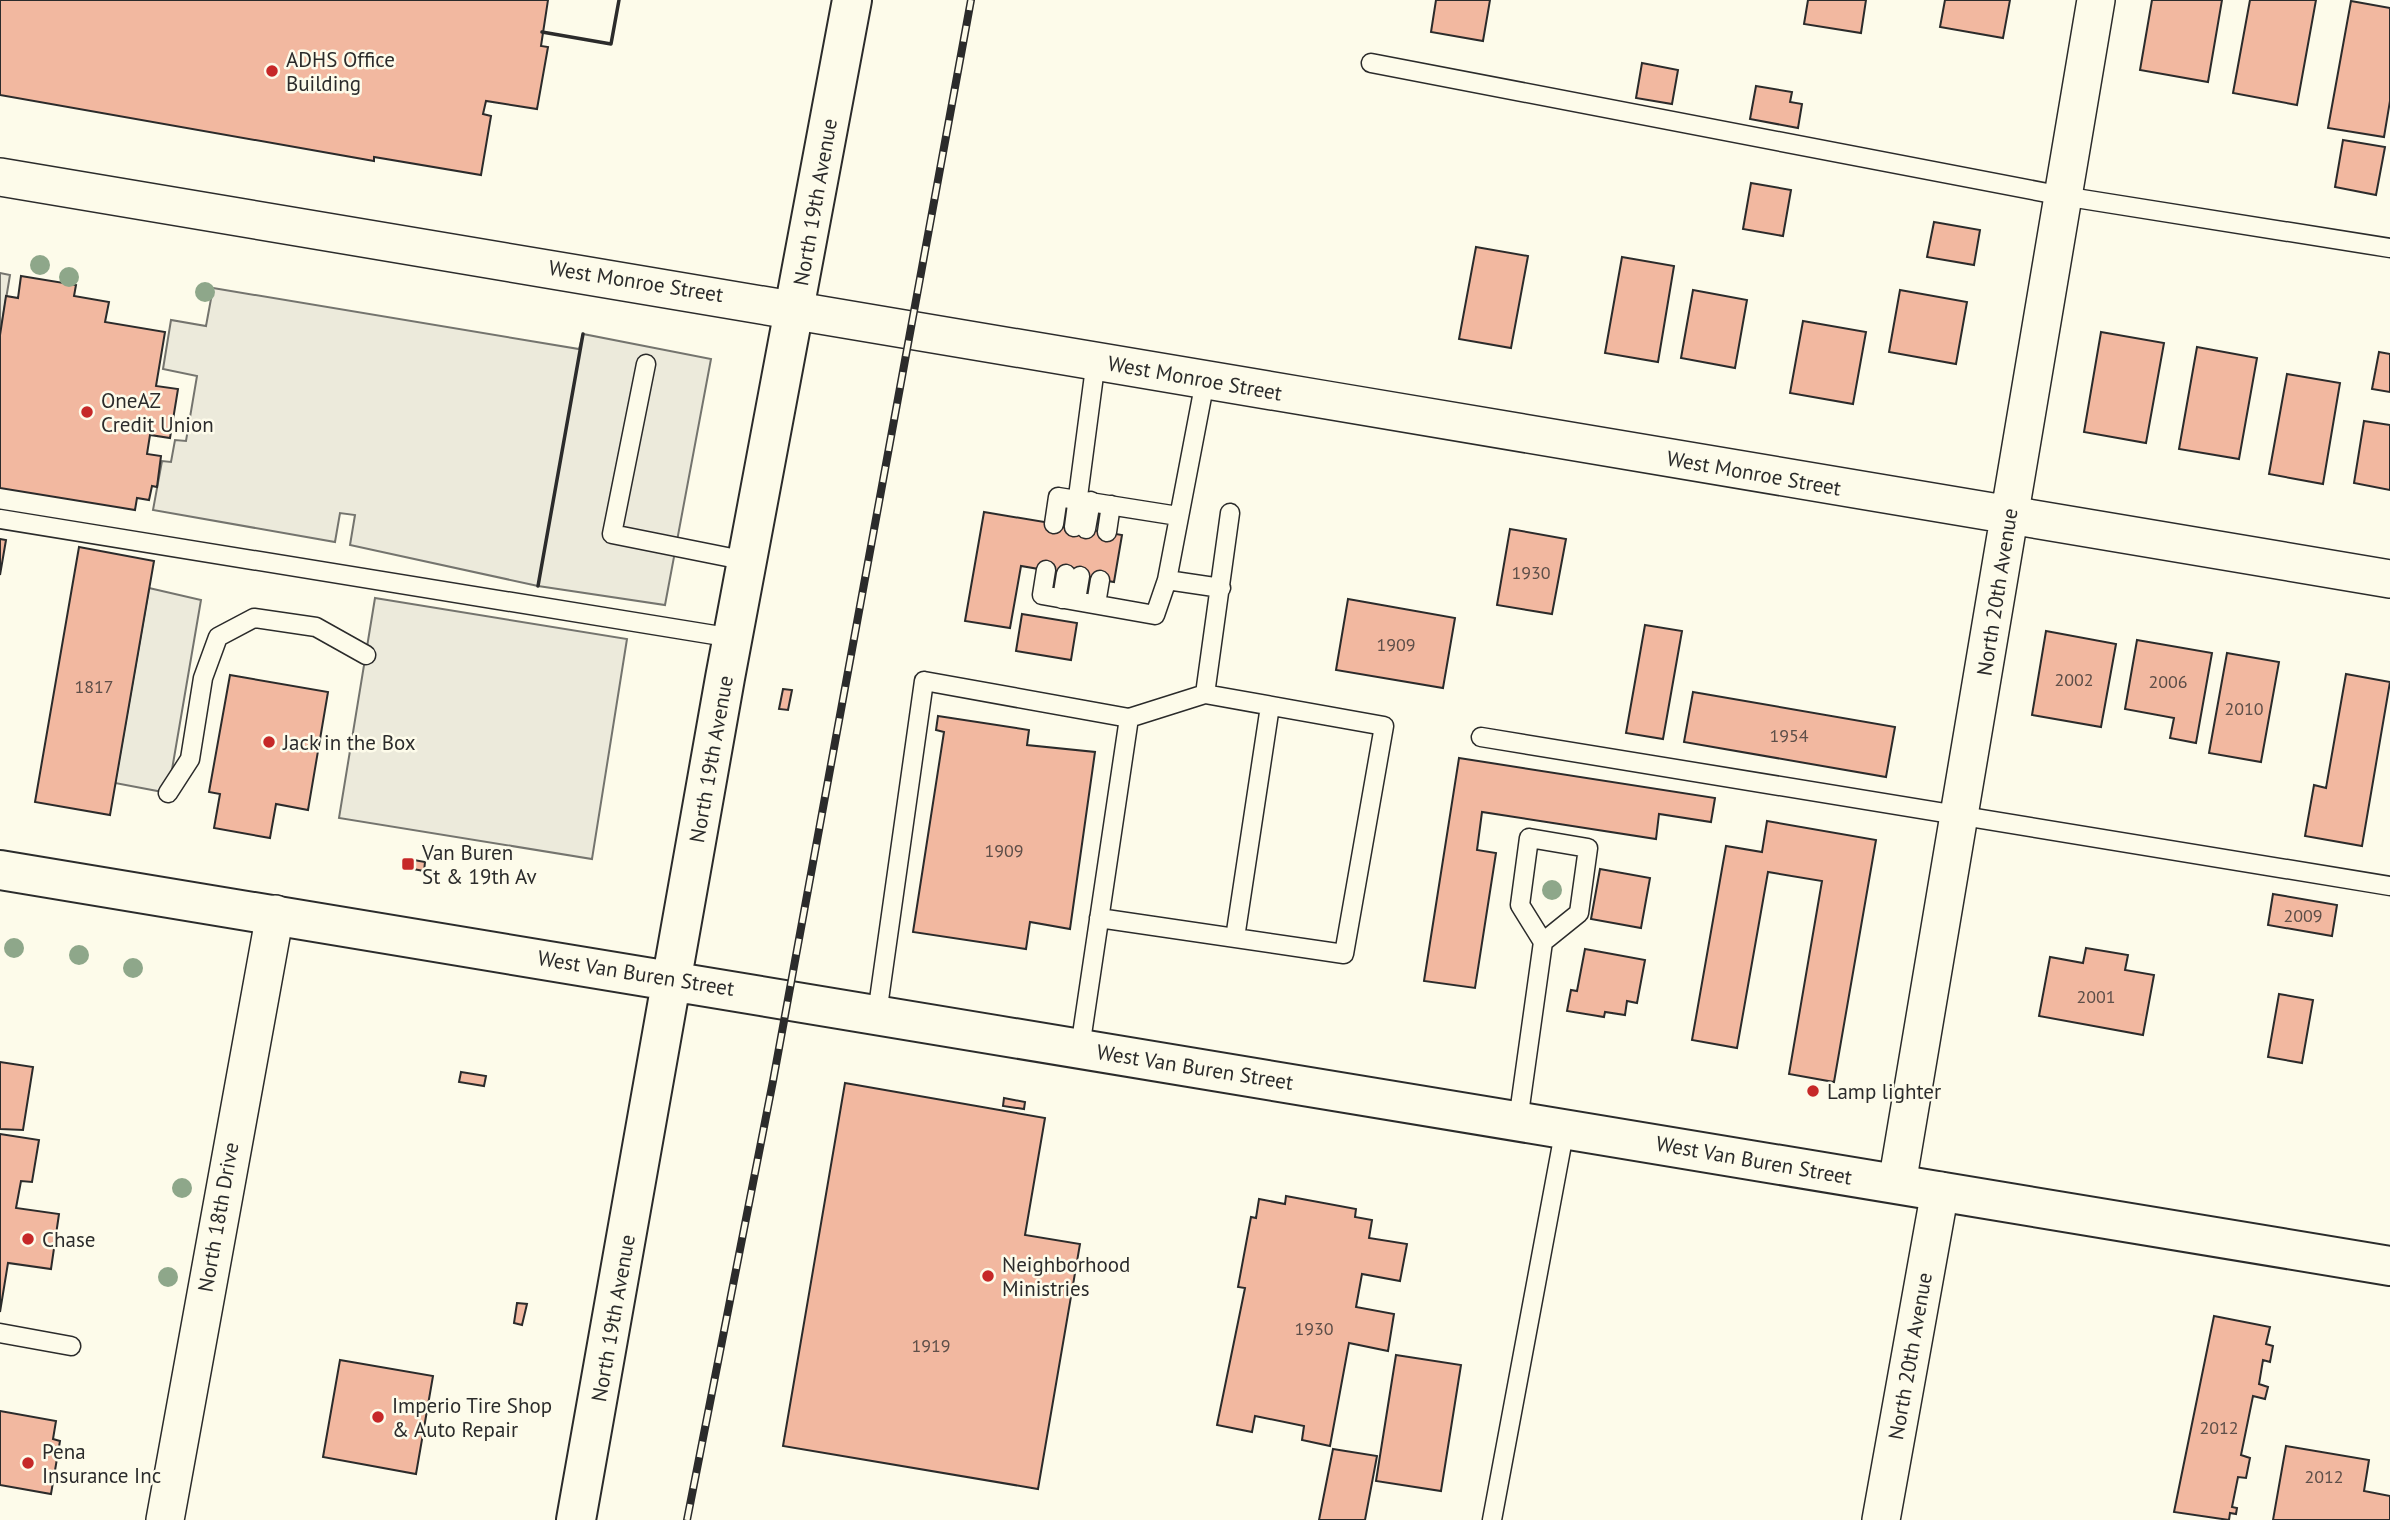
<svg xmlns="http://www.w3.org/2000/svg" width="2390" height="1520" viewBox="0 0 2390 1520" font-family="'PT Sans',sans-serif">
<style>
.parking{fill:#eceadb;stroke:#74746e;stroke-width:2}
.building{fill:#f2b8a0;stroke:#2b2b2b;stroke-width:2}
.lines{fill:none;stroke-linecap:round;stroke-linejoin:round}
.lane-casing{stroke:#2b2b2b;stroke-width:21}
.street-casing{stroke:#2b2b2b;stroke-width:40}
.primary-casing{stroke:#2b2b2b;stroke-width:42}
.lane{stroke:#fdfbea;stroke-width:18}
.street{stroke:#fdfbea;stroke-width:37}
.primary{stroke:#fdfbea;stroke-width:38}
.rail-casing{stroke:#2b2b2b;stroke-width:8}
.rail{stroke:#fdfbea;stroke-width:5;stroke-dasharray:16;stroke-linecap:butt}
.wall{stroke:#2b2b2b;stroke-width:3.5}
.tree{fill:#8ea78a}
.poi-dot{fill:#c62828;stroke:#fdfbea;stroke-width:2.5}
.labels{text-anchor:middle;dominant-baseline:central;stroke-width:5;stroke-linejoin:round;paint-order:stroke}
.number-label{font-size:18px;fill:#5d4e48}
.poi-label{font-size:21px;fill:#2b2b2b;stroke:#fdfbea;text-anchor:start}
.street-label{font-size:21px;fill:#2b2b2b;stroke:#fdfbea}
</style>
<rect width="100%" height="100%" fill="#fdfbea"/>
<path class="parking" d="M 0,273 L 10,275 L 0,335 Z
M 213,288 L 579,349 L 583,334 L 711,359 L 665,605 L 538,586 L 350,545 L 355,515 L 340,513 L 335,542 L 153,510 L 162,461 L 171,462 L 175,440 L 186,441 L 197,376 L 163,369 L 171,320 L 206,326 Z
M 149,588 L 201,600 L 168,793 L 115,783 Z
M 375,598 L 627,639 L 592,859 L 339,818 Z"/>
<path class="building" d="M 0,0 L 548,0 L 541,46 L 548,47 L 537,109 L 486,101 L 483,114 L 491,116 L 481,175 L 374,157 L 374,161 L 0,95 Z
M 1436,0 L 1490,0 L 1483,41 L 1431,32 Z
M 1808,0 L 1866,0 L 1861,33 L 1804,24 Z
M 1945,0 L 2010,0 L 2003,38 L 1940,27 Z
M 2152,0 L 2222,0 L 2208,82 L 2140,70 Z
M 2250,0 L 2316,0 L 2297,105 L 2233,93 Z
M 2351,1 L 2390,8 L 2390,101 L 2384,137 L 2328,128 Z
M 1642,63 L 1678,70 L 1672,104 L 1636,98 Z
M 1756,86 L 1792,92 L 1790,102 L 1802,104 L 1798,128 L 1750,119 Z
M 2343,140 L 2385,147 L 2376,195 L 2335,187 Z
M 1751,183 L 1791,190 L 1783,236 L 1743,229 Z
M 1934,222 L 1980,230 L 1974,265 L 1927,257 Z
M 1476,247 L 1528,256 L 1511,348 L 1459,339 Z
M 1622,257 L 1674,266 L 1658,362 L 1605,353 Z
M 21,276 L 76,285 L 74,296 L 109,302 L 105,322 L 165,332 L 156,386 L 178,389 L 170,438 L 150,435 L 147,454 L 161,456 L 157,487 L 152,486 L 149,500 L 137,498 L 135,510 L 0,488 L 0,335 L 6,296 L 18,298 Z
M 1693,290 L 1747,300 L 1735,368 L 1681,358 Z
M 1900,290 L 1967,302 L 1956,364 L 1889,352 Z
M 1803,321 L 1866,332 L 1853,404 L 1790,393 Z
M 2101,332 L 2164,343 L 2146,443 L 2084,432 Z
M 2197,347 L 2257,358 L 2239,459 L 2179,449 Z
M 2379,352 L 2390,354 L 2390,392 L 2372,389 Z
M 2287,374 L 2340,383 L 2323,484 L 2269,474 Z
M 2364,421 L 2390,425 L 2390,490 L 2354,483 Z
M 984,512 L 1122,535 L 1114,582 L 1021,566 L 1010,628 L 965,621 Z
M 1510,529 L 1566,539 L 1552,614 L 1497,605 Z
M 0,539 L 6,540 L 0,575 Z
M 79,547 L 154,561 L 110,815 L 35,802 Z
M 1348,599 L 1455,618 L 1443,688 L 1336,670 Z
M 1022,614 L 1077,623 L 1071,660 L 1016,651 Z
M 1645,625 L 1682,631 L 1663,739 L 1626,733 Z
M 2046,631 L 2116,644 L 2101,727 L 2032,715 Z
M 2137,640 L 2212,653 L 2196,743 L 2170,738 L 2174,718 L 2125,709 Z
M 2227,653 L 2279,662 L 2261,762 L 2209,753 Z
M 2346,674 L 2390,682 L 2362,846 L 2305,836 L 2314,785 L 2326,788 Z
M 230,675 L 328,692 L 308,810 L 276,804 L 270,838 L 214,828 L 220,794 L 209,792 Z
M 783,689 L 792,690 L 788,710 L 779,709 Z
M 1693,692 L 1895,727 L 1886,777 L 1684,742 Z
M 938,716 L 1029,730 L 1027,745 L 1095,752 L 1070,929 L 1030,922 L 1026,949 L 913,932 L 944,732 L 936,730 Z
M 1459,758 L 1715,798 L 1711,822 L 1659,814 L 1656,839 L 1482,812 L 1477,850 L 1496,853 L 1475,988 L 1424,981 Z
M 1767,821 L 1876,840 L 1834,1082 L 1789,1074 L 1822,881 L 1768,872 L 1737,1048 L 1692,1040 L 1726,846 L 1762,852 Z
M 403,858 L 425,862 L 424,871 L 402,867 Z
M 1600,869 L 1650,878 L 1641,928 L 1591,919 Z
M 2273,894 L 2337,905 L 2332,936 L 2268,925 Z
M 2086,948 L 2128,955 L 2125,970 L 2154,975 L 2143,1035 L 2039,1016 L 2050,957 L 2083,963 Z
M 1585,949 L 1645,960 L 1637,1003 L 1627,1001 L 1625,1015 L 1605,1012 L 1604,1017 L 1567,1011 L 1571,990 L 1577,991 Z
M 2279,994 L 2313,1000 L 2302,1063 L 2268,1057 Z
M 0,1062 L 33,1067 L 23,1130 L 0,1129 Z
M 461,1072 L 486,1076 L 484,1086 L 459,1082 Z
M 845,1083 L 1045,1118 L 1025,1235 L 1080,1244 L 1038,1489 L 783,1446 Z
M 1004,1098 L 1025,1102 L 1024,1109 L 1003,1106 Z
M 0,1134 L 39,1140 L 32,1182 L 21,1181 L 16,1208 L 59,1214 L 51,1269 L 8,1263 L 0,1312 Z
M 1286,1196 L 1356,1209 L 1355,1217 L 1372,1220 L 1369,1238 L 1407,1244 L 1400,1281 L 1362,1274 L 1356,1307 L 1394,1314 L 1388,1351 L 1349,1343 L 1330,1446 L 1302,1440 L 1304,1426 L 1255,1416 L 1252,1432 L 1217,1425 L 1245,1288 L 1238,1287 L 1251,1217 L 1256,1218 L 1259,1199 L 1285,1204 Z
M 517,1303 L 527,1304 L 522,1325 L 514,1323 Z
M 2214,1316 L 2270,1327 L 2266,1344 L 2273,1346 L 2270,1362 L 2263,1360 L 2259,1384 L 2268,1387 L 2265,1399 L 2253,1396 L 2241,1455 L 2250,1458 L 2246,1478 L 2238,1477 L 2232,1507 L 2237,1508 L 2236,1514 L 2230,1513 L 2229,1520 L 2174,1512 Z
M 1396,1355 L 1461,1365 L 1441,1491 L 1376,1481 Z
M 340,1360 L 433,1376 L 416,1474 L 323,1457 Z
M 0,1411 L 56,1421 L 53,1439 L 60,1441 L 51,1494 L 0,1485 Z
M 2286,1446 L 2369,1460 L 2364,1491 L 2390,1496 L 2390,1520 L 2273,1520 Z
M 1333,1449 L 1377,1456 L 1365,1520 L 1319,1520 Z"/>
<g class="lines">
<g class="lane-casing">
<path id="lane" d="M 1371,63 L 2063,196 L 2390,248
M 646,364 L 612,534 L 747,561
M 0,519 L 733,638
M 1054,524 L 1058,497 L 1178,516
M 1074,527 L 1096,360
M 1086,529 L 1091,501
M 1107,532 L 1111,505
M 1046,570 L 1042,595 L 1155,615 L 1167,580 L 1205,381
M 1167,580 L 1221,588
M 1062,599 L 1066,574
M 1076,600 L 1080,576
M 1096,604 L 1100,580
M 1205,694 L 1230,513
M 1481,737 L 2390,886
M 168,793 L 190,759 L 203,678 L 218,637 L 254,618 L 316,627 L 366,655
M 1099,918 L 1344,954 L 1384,726 L 1205,694 L 1129,718
M 1235,938 L 1270,706
M 877,1014 L 924,681 L 1129,718 L 1080,1048
M 1518,1121 L 1543,942 L 1520,905 L 1529,838 L 1588,848 L 1579,913 L 1543,942
M 0,1333 L 71,1346
M 1492,1520 L 1565,1128"/>
</g>
<g class="street-casing">
<path id="street" d="M 0,177 C 797,307 1593,448 2390,579
M 1897,1184 L 2096,0
M 165,1520 L 275,914
M 1881,1520 L 1940,1191"/>
</g>
<g class="primary-casing">
<path id="primary" d="M 0,870 L 2390,1266
M 576,1520 L 725,678 L 852,0"/>
</g>
<use href="#lane" class="lane"/>
<use href="#street" class="street"/>
<use href="#primary" class="primary"/>
<g class="rail-casing">
<path id="rail" d="M 687,1520 L 773,1081 L 971,0"/>
</g>
<use href="#rail" class="rail"/>
<path class="wall" d="M 542,32 L 611,44 L 619,0
M 538,586 L 583,334"/>
</g>
<g class="tree">
<circle cx="40" cy="265" r="10"/>
<circle cx="69" cy="277" r="10"/>
<circle cx="205" cy="292" r="10"/>
<circle cx="1552" cy="890" r="10"/>
<circle cx="14" cy="948" r="10"/>
<circle cx="79" cy="955" r="10"/>
<circle cx="133" cy="968" r="10"/>
<circle cx="182" cy="1188" r="10"/>
<circle cx="168" cy="1277" r="10"/>
</g>
<g class="poi-dot">
<circle cx="272" cy="71" r="7"/>
<circle cx="87" cy="412" r="7"/>
<circle cx="269" cy="742" r="7"/>
<rect x="401" y="857" width="14" height="14" rx="3.5"/>
<circle cx="1813" cy="1091" r="7"/>
<circle cx="28" cy="1239" r="7"/>
<circle cx="988" cy="1276" r="7"/>
<circle cx="378" cy="1417" r="7"/>
<circle cx="28" cy="1463" r="7"/>
</g>
<g class="labels">
<g class="number-label">
<text x="1531" y="572">1930</text>
<text x="1396" y="644">1909</text>
<text x="2074" y="679">2002</text>
<text x="2168" y="681">2006</text>
<text x="94" y="686">1817</text>
<text x="2244" y="708">2010</text>
<text x="1789" y="735">1954</text>
<text x="1004" y="850">1909</text>
<text x="2303" y="915">2009</text>
<text x="2096" y="996">2001</text>
<text x="1314" y="1328">1930</text>
<text x="931" y="1345">1919</text>
<text x="2219" y="1427">2012</text>
<text x="2324" y="1476">2012</text>
</g>
<g class="poi-label">
<text x="286" y="59">ADHS Office<tspan x="286" dy="24">Building</tspan></text>
<text x="101" y="400">OneAZ<tspan x="101" dy="24">Credit Union</tspan></text>
<text x="283" y="742">Jack in the Box</text>
<text x="422" y="852">Van Buren<tspan x="422" dy="24">St &amp; 19th Av</tspan></text>
<text x="1827" y="1091">Lamp lighter</text>
<text x="42" y="1239">Chase</text>
<text x="1002" y="1264">Neighborhood<tspan x="1002" dy="24">Ministries</tspan></text>
<text x="392" y="1405">Imperio Tire Shop<tspan x="392" dy="24">&amp; Auto Repair</tspan></text>
<text x="42" y="1451">Pena<tspan x="42" dy="24">Insurance Inc</tspan></text>
</g>
<g class="street-label">
<text transform="translate(815 202) rotate(-80)">North 19th Avenue</text>
<text transform="translate(636 281) rotate(9)">West Monroe Street</text>
<text transform="translate(1195 378) rotate(10)">West Monroe Street</text>
<text transform="translate(1754 473) rotate(10)">West Monroe Street</text>
<text transform="translate(1997 592) rotate(-81)">North 20th Avenue</text>
<text transform="translate(711 759) rotate(-80)">North 19th Avenue</text>
<text transform="translate(636 973) rotate(9)">West Van Buren Street</text>
<text transform="translate(1195 1067) rotate(9)">West Van Buren Street</text>
<text transform="translate(1754 1160) rotate(10)">West Van Buren Street</text>
<text transform="translate(218 1217) rotate(-80)">North 18th Drive</text>
<text transform="translate(613 1318) rotate(-80)">North 19th Avenue</text>
<text transform="translate(1910 1356) rotate(-80)">North 20th Avenue</text>
</g>
</g>
</svg>
